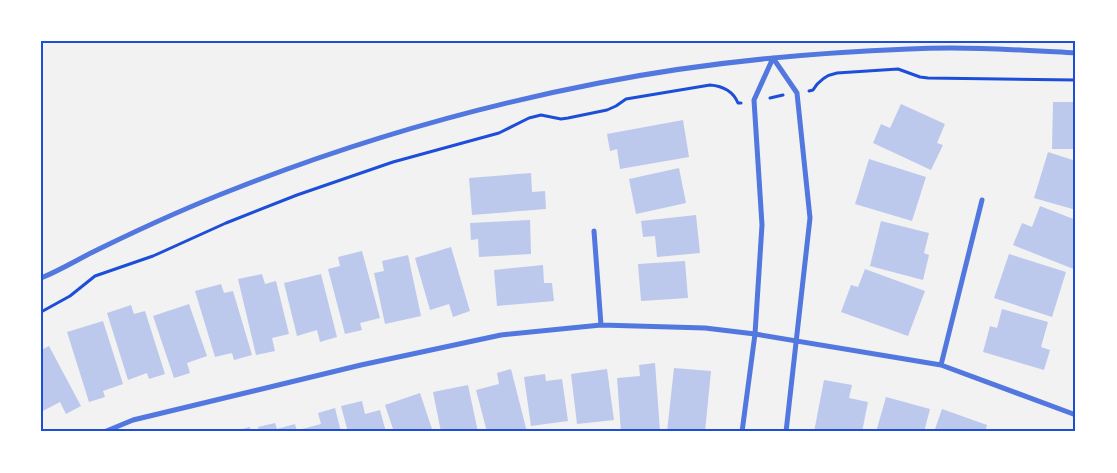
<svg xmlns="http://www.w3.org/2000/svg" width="1117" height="473" viewBox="0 0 1117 473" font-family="Manrope,sans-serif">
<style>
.building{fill:#bdc9ec}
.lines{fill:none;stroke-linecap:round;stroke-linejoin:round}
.path{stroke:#1d4ed8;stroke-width:3}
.minor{stroke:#5277de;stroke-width:5}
.neatline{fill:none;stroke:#1d4ed8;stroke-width:2}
</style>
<rect width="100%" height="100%" fill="#f2f2f2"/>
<path class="building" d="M 1053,102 L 1076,102 L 1076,149 L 1052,149 Z
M 901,104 L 945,124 L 937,143 L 943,145 L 931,170 L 873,143 L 881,124 L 890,128 Z
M 683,120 L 689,157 L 620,169 L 617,149 L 610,151 L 607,134 Z
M 1048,152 L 1076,161 L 1076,210 L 1034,198 Z
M 869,159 L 926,177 L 912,221 L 855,204 Z
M 679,168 L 686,203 L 636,214 L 629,179 Z
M 531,173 L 532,192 L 545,191 L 546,209 L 472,215 L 469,178 Z
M 1040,206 L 1076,220 L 1076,270 L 1013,245 L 1022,223 L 1032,227 Z
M 696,215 L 700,253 L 657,257 L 655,236 L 643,237 L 641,221 Z
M 530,220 L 531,254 L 479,257 L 478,239 L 471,240 L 470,223 Z
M 881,221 L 929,233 L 924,253 L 929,255 L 923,280 L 870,266 Z
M 451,247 L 470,311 L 453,317 L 449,304 L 430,310 L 415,258 Z
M 362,251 L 380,318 L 360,323 L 362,330 L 345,334 L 328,269 L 340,266 L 338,257 Z
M 1009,254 L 1066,272 L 1052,317 L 994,298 Z
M 408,255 L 421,316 L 385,324 L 374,273 L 384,271 L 382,261 Z
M 685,261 L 688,298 L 641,301 L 638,264 Z
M 543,265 L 544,283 L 552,283 L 554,301 L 497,306 L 494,270 Z
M 865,269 L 925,291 L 908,336 L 841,312 L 851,285 L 858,287 Z
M 262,274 L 265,284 L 276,281 L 289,334 L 272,338 L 275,351 L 256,355 L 238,279 Z
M 321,274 L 337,337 L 320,342 L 317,330 L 297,336 L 284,283 Z
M 221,284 L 224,293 L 233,291 L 252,355 L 234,360 L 232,353 L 215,357 L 195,291 Z
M 189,304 L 207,356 L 187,363 L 190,373 L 174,378 L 153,316 Z
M 131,305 L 134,314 L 145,311 L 165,374 L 149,379 L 147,373 L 128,380 L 107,313 Z
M 1002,309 L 1048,322 L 1041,347 L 1050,350 L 1044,370 L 983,352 L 990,326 L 997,328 Z
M 103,321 L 123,384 L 103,391 L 105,397 L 89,402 L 67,332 Z
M 49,346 L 81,406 L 66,414 L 60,402 L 41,412 L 41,350 Z
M 655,363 L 660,431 L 621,432 L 617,378 L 640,376 L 639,365 Z
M 674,368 L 711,371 L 705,432 L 667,432 Z
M 511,369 L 527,432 L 487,432 L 476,390 L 499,384 L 497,373 Z
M 607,369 L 614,420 L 577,424 L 571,374 Z
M 545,374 L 546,381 L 562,379 L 568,421 L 531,426 L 524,377 Z
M 824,380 L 852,385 L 849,398 L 868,402 L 862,432 L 814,432 Z
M 468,385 L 478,432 L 441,432 L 433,392 Z
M 420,393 L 433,432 L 394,432 L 385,405 Z
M 886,397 L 930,409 L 924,432 L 876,432 Z
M 362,401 L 365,414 L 380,410 L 386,432 L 348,432 L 341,406 Z
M 335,408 L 341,432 L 303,432 L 302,429 L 321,424 L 318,413 Z
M 942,409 L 987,425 L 985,432 L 934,432 Z
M 275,423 L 277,429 L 295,424 L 297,432 L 259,432 L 258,427 Z
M 250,427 L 251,432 L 234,432 L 234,431 Z"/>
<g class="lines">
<path class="path" d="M 809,91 L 813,90 C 819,80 826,75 837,73 L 898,69 L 920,77 L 928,78 L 1076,80
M 770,98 L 783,95
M 41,312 L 70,296 L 95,276 L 153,256 L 226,223 L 297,195 L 393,162 L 499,133 L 529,118 L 541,115 L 561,119 L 568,118 L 607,110 L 616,106 L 626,99 L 710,85 C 723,86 733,91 738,103 L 741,103"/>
<path class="minor" d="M 773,58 L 797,93 L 810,218 L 786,432
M 594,231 L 601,325
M 41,278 C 61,270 80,258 99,249 C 144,227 190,206 237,188 C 354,142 475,107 599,83 C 700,63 805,53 909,49 C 964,46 1020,50 1076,53
M 941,365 L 982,200
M 104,432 L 133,420 L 361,365 L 501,335 L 601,325 L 705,328 L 755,334 L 941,365 L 1076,415
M 742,432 L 755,334 L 762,225 L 754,100 L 773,58"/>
</g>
<rect width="1117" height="473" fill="none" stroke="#ffffff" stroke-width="85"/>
<rect x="42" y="42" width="1032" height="388" class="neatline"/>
</svg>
